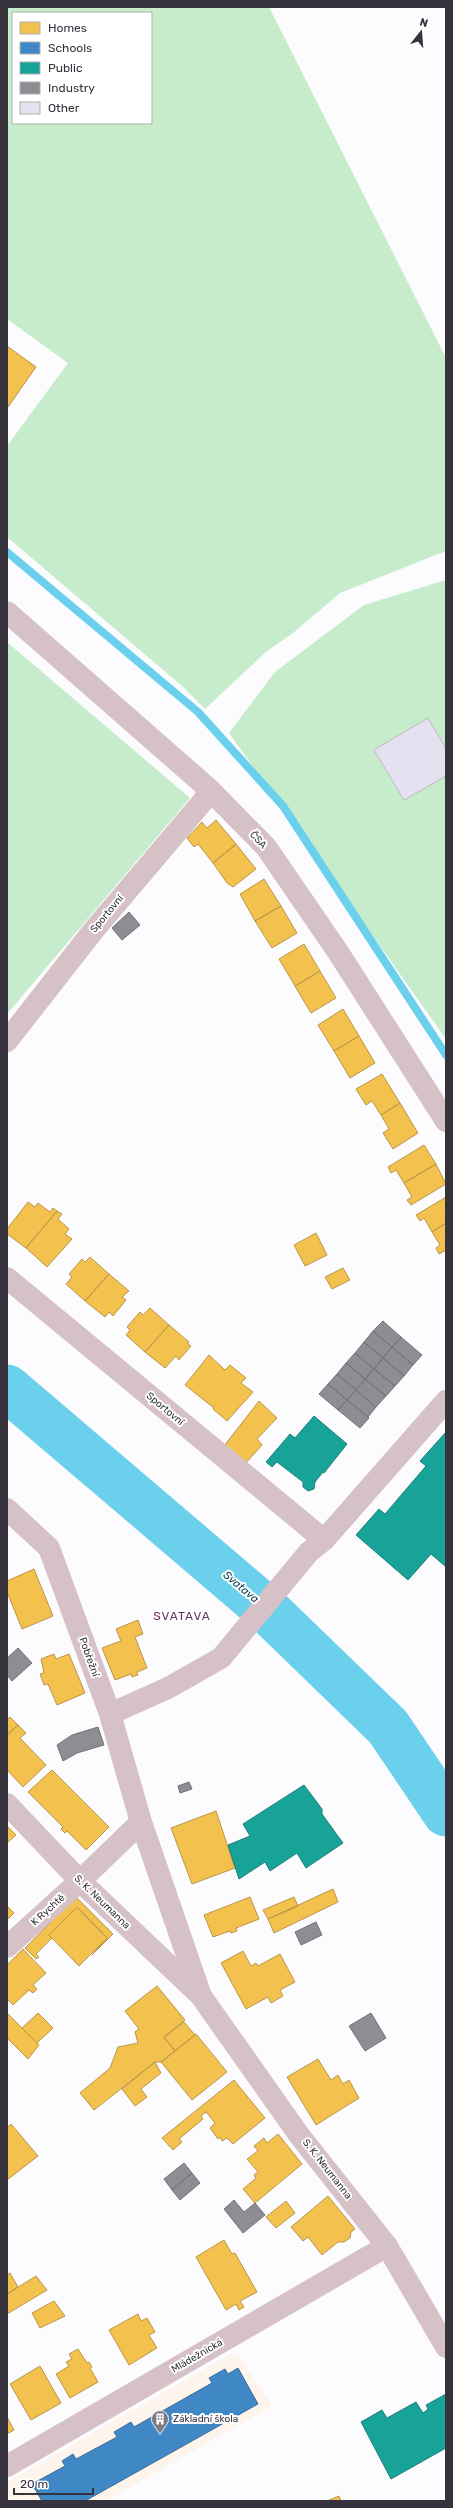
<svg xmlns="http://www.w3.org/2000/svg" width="453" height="2508" viewBox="0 0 453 2508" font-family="Rubik,sans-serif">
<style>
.education{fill:#fdf4eb}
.green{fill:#c6eccb;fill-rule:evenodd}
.homes{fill:#f2c14e;stroke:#ba9649}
.schools{fill:#3f88c5;stroke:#3c6e9c}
.public{fill:#17a398;stroke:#20817d}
.industry{fill:#8d8d92;stroke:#737278}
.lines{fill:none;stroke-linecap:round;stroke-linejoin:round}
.stream{stroke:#6ad0ec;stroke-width:8}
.river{stroke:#6ad0ec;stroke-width:47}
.building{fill:#e6e1f1;stroke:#bdbbc2}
.minor{stroke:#d6c1c6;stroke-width:22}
.labels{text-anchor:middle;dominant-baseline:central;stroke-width:4;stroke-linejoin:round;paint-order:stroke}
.street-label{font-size:10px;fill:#36333d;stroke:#fff}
.poi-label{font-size:10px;fill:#36333d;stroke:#fff;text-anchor:start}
.water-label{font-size:11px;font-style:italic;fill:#034252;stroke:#fff}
.quarter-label{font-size:12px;letter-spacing:1px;fill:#68305c;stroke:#fff}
</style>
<rect width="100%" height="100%" fill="#fcfbfe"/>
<path class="education" d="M 236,2351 L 272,2406 L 106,2501 L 7,2501 L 7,2482 Z"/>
<path class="green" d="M 7,7 L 269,7 L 446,358 L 446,551 L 340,593 L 293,633 L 267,651 L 205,709 L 182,686 L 7,537 L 7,446 L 68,363 L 7,319 ZM 13,13 L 151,13 L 151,123 L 13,123 Z
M 446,580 L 446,1039 L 229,733 L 275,672 L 364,605 Z
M 7,642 L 190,798 L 7,1014 Z"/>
<path class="homes" d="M 7,346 L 36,367 L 8,407 L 7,406 Z
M 216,820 L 236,844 L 213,863 L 198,844 L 194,847 L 187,838 L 202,822 L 207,828 Z
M 236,844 L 256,869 L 233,887 L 227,883 L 213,863 Z
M 264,879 L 281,906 L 255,921 L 240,894 Z
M 281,906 L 297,933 L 272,948 L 255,921 Z
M 304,944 L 320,971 L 295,986 L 279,959 Z
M 320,971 L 336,998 L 311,1013 L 295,986 Z
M 343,1009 L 359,1036 L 334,1051 L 318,1025 Z
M 359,1036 L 375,1063 L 350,1078 L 334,1051 Z
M 382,1074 L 400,1103 L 381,1115 L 372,1101 L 366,1105 L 356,1089 Z
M 400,1103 L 418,1133 L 393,1149 L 383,1133 L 389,1129 L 381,1115 Z
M 424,1145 L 436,1164 L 404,1183 L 396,1170 L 391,1173 L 388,1167 Z
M 436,1164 L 446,1184 L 411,1205 L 407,1200 L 412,1197 L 404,1183 Z
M 446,1197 L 446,1223 L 432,1232 L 424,1218 L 420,1221 L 416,1215 Z
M 28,1202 L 35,1207 L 38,1203 L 50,1212 L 53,1208 L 57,1211 L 26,1248 L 7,1234 L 7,1229 Z
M 57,1211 L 62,1214 L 58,1219 L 69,1229 L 65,1234 L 72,1239 L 47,1267 L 26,1248 Z
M 446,1223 L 446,1250 L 439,1254 L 436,1248 L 440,1245 L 432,1232 Z
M 316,1233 L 327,1255 L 305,1266 L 294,1245 Z
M 90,1257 L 109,1274 L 85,1301 L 66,1284 L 72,1277 L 69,1274 L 82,1259 L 85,1262 Z
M 343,1268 L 350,1280 L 332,1289 L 325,1277 Z
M 109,1274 L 129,1291 L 122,1297 L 126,1300 L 113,1316 L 109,1312 L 105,1317 L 85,1301 Z
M 150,1308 L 169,1325 L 145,1352 L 126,1335 L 130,1330 L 127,1327 L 140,1312 L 143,1315 Z
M 169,1325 L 189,1342 L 187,1343 L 191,1346 L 179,1360 L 176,1356 L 165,1368 L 145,1352 Z
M 209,1355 L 225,1370 L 230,1365 L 246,1378 L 241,1383 L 253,1392 L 227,1421 L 213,1409 L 214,1408 L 185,1385 Z
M 259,1401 L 277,1418 L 257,1439 L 262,1445 L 244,1465 L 224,1446 Z
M 34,1569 L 53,1616 L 22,1629 L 7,1592 L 7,1581 Z
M 138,1620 L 143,1634 L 135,1637 L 147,1668 L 137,1672 L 138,1675 L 132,1677 L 131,1674 L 115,1680 L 102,1648 L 121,1641 L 116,1629 Z
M 54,1654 L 56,1659 L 69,1654 L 85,1693 L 57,1705 L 48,1684 L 44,1685 L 40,1674 L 44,1673 L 41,1659 Z
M 10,1717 L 18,1725 L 7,1735 L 7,1720 Z
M 18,1725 L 26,1733 L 20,1738 L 46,1765 L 23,1787 L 7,1770 L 7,1735 Z
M 52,1770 L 109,1827 L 86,1850 L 67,1831 L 65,1833 L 61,1829 L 63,1827 L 28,1792 Z
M 216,1811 L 235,1868 L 192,1884 L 171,1828 Z
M 7,1826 L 16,1835 L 7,1843 Z
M 333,1889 L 338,1902 L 274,1933 L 268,1919 Z
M 76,1897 L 113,1934 L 92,1955 L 107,1938 L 77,1907 L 49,1935 L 52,1938 L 36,1954 L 39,1957 L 36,1959 L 25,1948 Z
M 250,1897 L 259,1919 L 236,1928 L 237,1931 L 231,1933 L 230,1931 L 213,1937 L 204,1915 Z
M 294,1897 L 298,1906 L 268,1919 L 263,1910 Z
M 7,1906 L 14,1913 L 7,1920 Z
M 77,1907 L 107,1938 L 79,1966 L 49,1935 Z
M 23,1949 L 46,1973 L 33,1985 L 37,1989 L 33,1993 L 29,1990 L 13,2005 L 7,1999 L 7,1965 Z
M 243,1951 L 251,1966 L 256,1963 L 258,1966 L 280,1954 L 295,1982 L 280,1990 L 283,1996 L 271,2003 L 268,1997 L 246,2009 L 221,1963 Z
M 157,1986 L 185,2020 L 164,2037 L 175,2051 L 161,2062 L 155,2062 L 94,2110 L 80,2093 L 110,2068 L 118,2047 L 138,2043 L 135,2032 L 139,2029 L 125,2011 Z
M 7,2013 L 39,2045 L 28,2059 L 7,2038 Z
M 38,2013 L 53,2028 L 37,2043 L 22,2028 Z
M 184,2022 L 195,2035 L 175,2051 L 164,2037 Z
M 196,2034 L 227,2072 L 192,2100 L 161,2062 Z
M 318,2059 L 331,2080 L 338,2075 L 343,2084 L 349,2080 L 359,2098 L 316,2125 L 287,2077 Z
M 155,2062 L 161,2073 L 141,2089 L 147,2097 L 135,2106 L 122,2089 Z
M 234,2080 L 265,2118 L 233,2144 L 227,2138 L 222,2141 L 220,2137 L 218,2139 L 210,2128 L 215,2123 L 206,2112 L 201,2116 L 203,2119 L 179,2139 L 182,2142 L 173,2150 L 162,2138 Z
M 11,2124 L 38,2156 L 7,2180 L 7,2128 Z
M 278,2134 L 302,2164 L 255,2203 L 243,2189 L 256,2178 L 254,2175 L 258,2172 L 247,2159 L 258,2151 L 254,2146 L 264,2138 L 267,2143 Z
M 328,2196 L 355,2229 L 351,2232 L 350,2238 L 344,2242 L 338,2242 L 322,2255 L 308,2237 L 303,2241 L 291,2227 Z
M 286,2201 L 295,2213 L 276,2228 L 266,2217 Z
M 224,2240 L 232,2254 L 235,2253 L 257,2292 L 240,2301 L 244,2307 L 239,2310 L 236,2304 L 226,2310 L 196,2257 Z
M 10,2273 L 18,2287 L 7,2294 L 7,2275 Z
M 36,2276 L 47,2290 L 7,2314 L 7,2294 Z
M 54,2301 L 65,2316 L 40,2328 L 32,2313 Z
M 138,2314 L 141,2321 L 147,2318 L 155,2332 L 149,2335 L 157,2348 L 129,2365 L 109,2330 Z
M 78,2349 L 87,2363 L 89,2362 L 92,2367 L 90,2368 L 98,2382 L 70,2398 L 56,2374 L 69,2366 L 66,2362 L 72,2359 L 69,2354 Z
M 40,2366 L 61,2403 L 31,2420 L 10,2384 Z
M 7,2417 L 14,2430 L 7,2434 Z
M 339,2496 L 341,2501 L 327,2501 Z"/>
<path class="schools" d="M 238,2368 L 258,2404 L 85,2501 L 42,2501 L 32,2484 L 65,2466 L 62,2461 L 73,2454 L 76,2459 L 117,2437 L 114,2432 L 131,2422 L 134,2427 L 212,2383 L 209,2378 L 225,2369 L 228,2374 Z"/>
<path class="public" d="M 314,1416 L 347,1444 L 324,1473 L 323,1472 L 315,1482 L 314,1489 L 308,1491 L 303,1487 L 303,1482 L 277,1462 L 272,1467 L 266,1462 L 290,1434 L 295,1438 Z
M 446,1432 L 446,1567 L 431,1554 L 408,1580 L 356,1535 L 379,1509 L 385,1514 L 426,1466 L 420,1461 Z
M 304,1785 L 322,1809 L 322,1814 L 343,1843 L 306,1868 L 297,1853 L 270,1871 L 265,1862 L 239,1879 L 228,1845 L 250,1836 L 243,1824 Z
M 446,2394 L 446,2448 L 391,2479 L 361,2422 L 382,2410 L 387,2418 L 416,2402 L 423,2413 L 428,2409 L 426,2405 Z"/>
<path class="industry" d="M 129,912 L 140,925 L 122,940 L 112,928 Z
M 383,1321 L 401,1337 L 392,1347 L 373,1331 Z
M 373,1331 L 392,1347 L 383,1358 L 364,1342 Z
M 401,1337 L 422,1355 L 413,1365 L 392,1347 Z
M 364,1342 L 383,1358 L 374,1369 L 355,1353 Z
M 392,1347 L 413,1365 L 404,1376 L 383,1358 Z
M 355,1353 L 374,1369 L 365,1379 L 346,1363 Z
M 383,1358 L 404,1376 L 395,1386 L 374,1369 Z
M 346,1363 L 365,1379 L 356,1390 L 337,1374 Z
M 374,1369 L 395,1386 L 386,1396 L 365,1379 Z
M 337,1374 L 356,1390 L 347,1400 L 328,1384 Z
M 365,1379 L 386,1396 L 376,1407 L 356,1390 Z
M 328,1384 L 347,1400 L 338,1410 L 319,1394 Z
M 356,1390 L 376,1407 L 368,1417 L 347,1400 Z
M 347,1400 L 369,1418 L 360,1428 L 338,1410 Z
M 18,1648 L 32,1663 L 12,1681 L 7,1675 L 7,1658 Z
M 98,1727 L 104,1745 L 77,1753 L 63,1761 L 57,1745 L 72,1735 Z
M 189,1782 L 192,1789 L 180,1793 L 178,1786 Z
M 316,1922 L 322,1935 L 301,1945 L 295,1932 Z
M 371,2013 L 386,2038 L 365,2051 L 349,2026 Z
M 184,2163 L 192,2173 L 172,2190 L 164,2179 Z
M 192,2173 L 200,2183 L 180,2200 L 172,2190 Z
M 234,2200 L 244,2212 L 255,2203 L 265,2215 L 243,2233 L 224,2209 Z"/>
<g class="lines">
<path class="stream" d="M 7,552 L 198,712 L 283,806 L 446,1055"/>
<path class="river" d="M 7,1388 L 265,1608 L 388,1727 L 446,1813"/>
</g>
<path class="building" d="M 428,718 L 446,749 L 446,776 L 404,800 L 374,750 Z"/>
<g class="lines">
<path class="minor" d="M 7,612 L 209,789 L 266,847 L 338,952 L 446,1121
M 7,1041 L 93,931 L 204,800 L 209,789
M 7,1278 L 324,1540
M 7,1509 L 49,1548 L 110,1714 L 141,1822 L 201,1996 L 299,2135 L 387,2246 L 446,2347
M 110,1714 L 168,1688 L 221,1658 L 309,1552 L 324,1540 L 446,1401
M 7,1804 L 80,1881 L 199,1994
M 7,1947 L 80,1881 L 141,1822
M 7,2466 L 387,2246"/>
</g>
<defs>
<g id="building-pin" transform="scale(0.9)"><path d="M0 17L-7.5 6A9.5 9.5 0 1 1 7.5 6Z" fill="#7b7981" stroke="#fff"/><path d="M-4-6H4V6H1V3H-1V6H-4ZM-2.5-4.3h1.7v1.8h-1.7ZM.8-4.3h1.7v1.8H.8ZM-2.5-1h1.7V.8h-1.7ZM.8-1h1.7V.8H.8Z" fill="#fff"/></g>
</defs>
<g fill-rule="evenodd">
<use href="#building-pin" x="160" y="2419"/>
</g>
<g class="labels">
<g class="street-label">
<text transform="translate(258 840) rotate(47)">ČSA</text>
<text transform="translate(107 914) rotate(-50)">Sportovní</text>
<text transform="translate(165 1409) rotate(40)">Sportovní</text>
<text transform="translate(89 1657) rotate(70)">Pobřežní</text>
<text transform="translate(102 1902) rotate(44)">S. K. Neumanna</text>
<text transform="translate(48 1910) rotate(-42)">K Rychtě</text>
<text transform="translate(327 2169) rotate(52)">S. K. Neumanna</text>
<text transform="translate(197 2356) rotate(-30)">Mládežnická</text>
</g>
<g class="poi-label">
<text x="173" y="2419">Základní škola</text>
</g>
<g class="water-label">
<text transform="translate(241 1587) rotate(40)">Svatava</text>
</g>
<g class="quarter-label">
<text x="182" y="1616">SVATAVA</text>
</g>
</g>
<rect width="453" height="2508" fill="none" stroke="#36333d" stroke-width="16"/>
<rect x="12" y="12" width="140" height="112" fill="#ffffff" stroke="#afadb1"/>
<rect x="20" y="22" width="20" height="12" fill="#f2c14e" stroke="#afadb1"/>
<text x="48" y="32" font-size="12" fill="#36333d">Homes</text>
<rect x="20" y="42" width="20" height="12" fill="#3f88c5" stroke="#afadb1"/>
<text x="48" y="52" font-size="12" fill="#36333d">Schools</text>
<rect x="20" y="62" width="20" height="12" fill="#17a398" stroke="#afadb1"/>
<text x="48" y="72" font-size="12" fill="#36333d">Public</text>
<rect x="20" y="82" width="20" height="12" fill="#8d8d92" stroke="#afadb1"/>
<text x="48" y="92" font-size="12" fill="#36333d">Industry</text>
<rect x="20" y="102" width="20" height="12" fill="#e6e1f1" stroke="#afadb1"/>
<text x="48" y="112" font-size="12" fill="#36333d">Other</text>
<g transform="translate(421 32) rotate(17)" stroke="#ffffff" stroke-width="3" paint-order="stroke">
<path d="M0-3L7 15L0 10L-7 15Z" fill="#36333d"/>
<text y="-6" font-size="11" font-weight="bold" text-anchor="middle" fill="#36333d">N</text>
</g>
<path d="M14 2488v6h79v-6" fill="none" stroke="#36333d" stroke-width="2"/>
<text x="20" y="2488" font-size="12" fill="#36333d" stroke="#ffffff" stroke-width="3" paint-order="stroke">20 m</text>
</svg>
